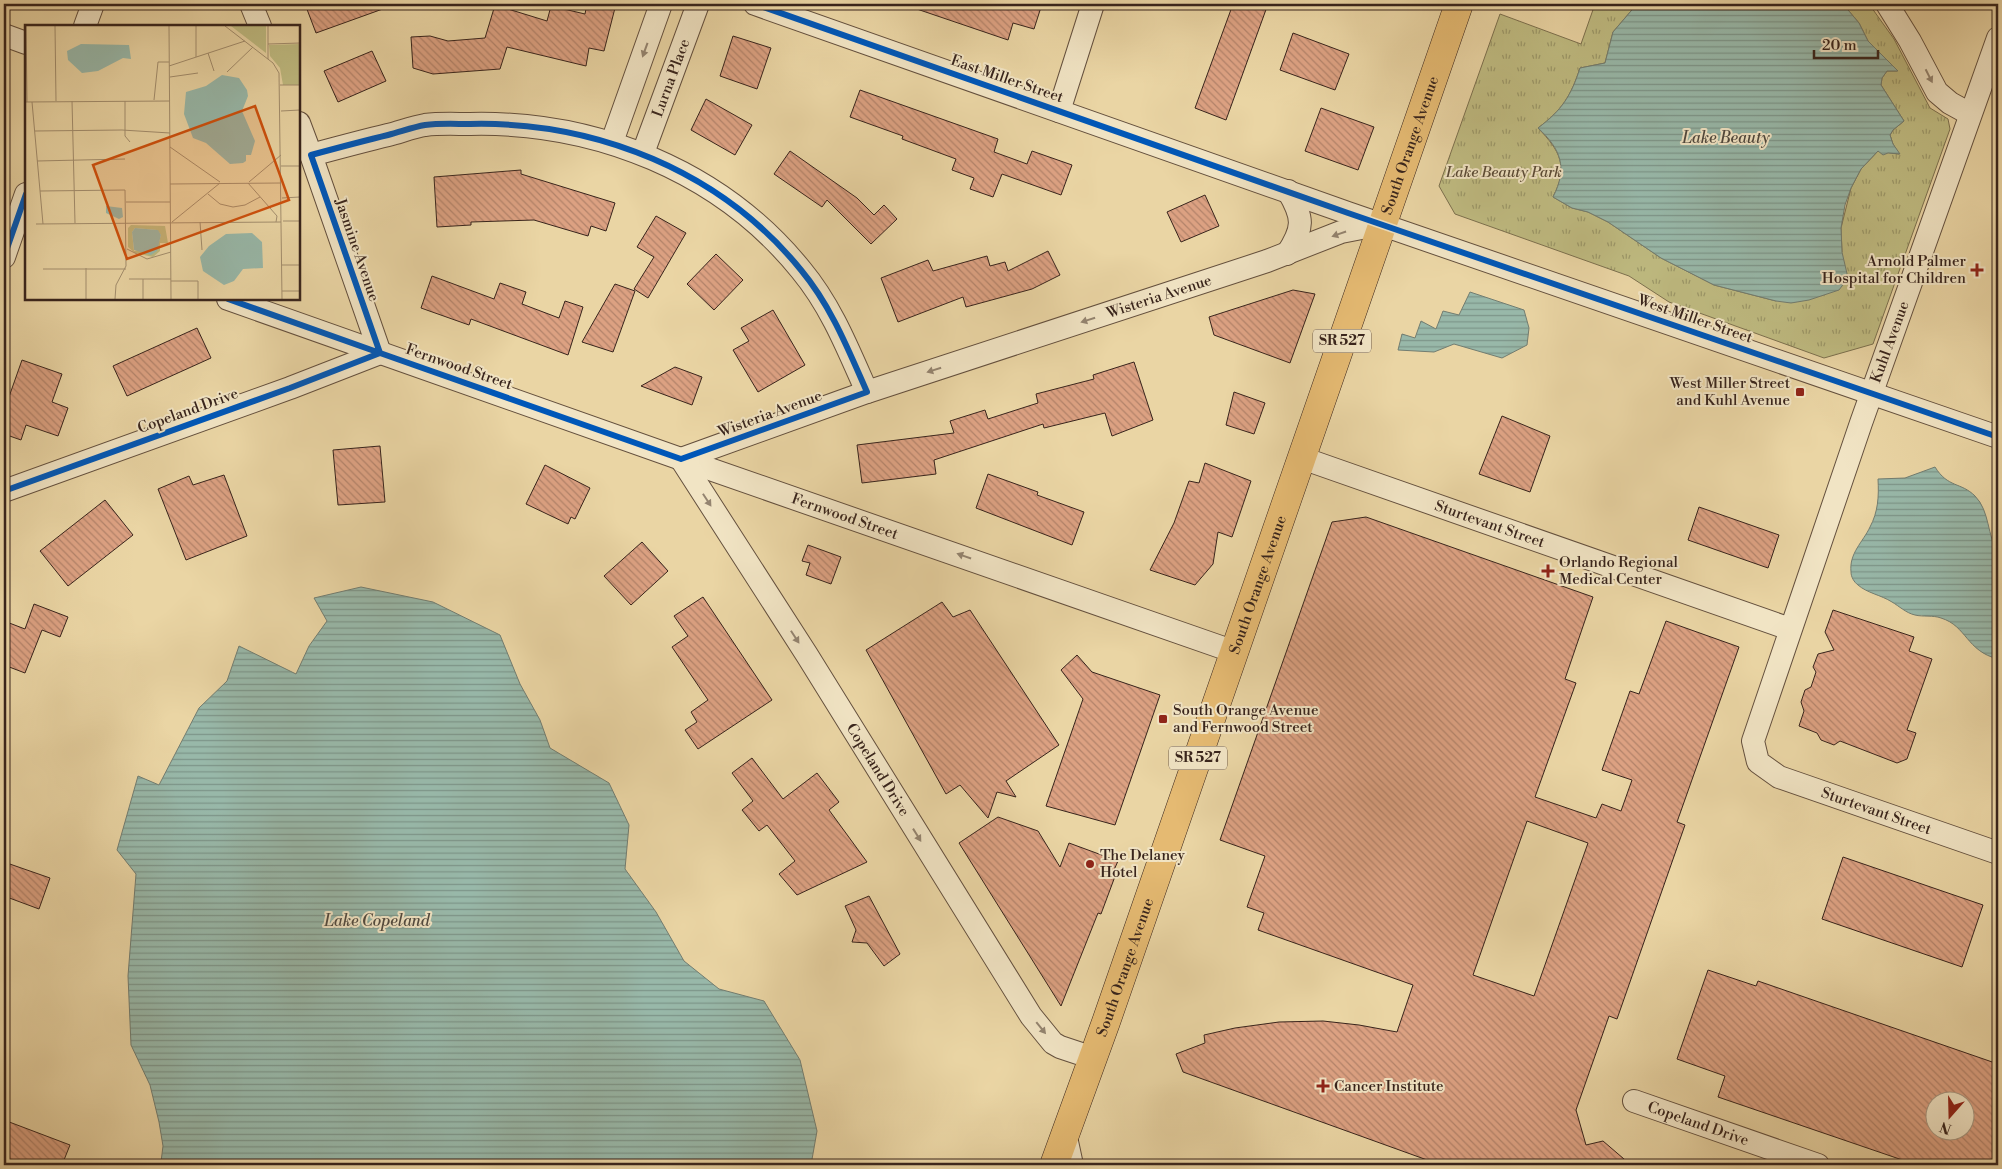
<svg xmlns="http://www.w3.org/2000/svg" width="2002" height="1169" viewBox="0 0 2002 1169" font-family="'Libre Bodoni',serif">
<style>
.park{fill:url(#park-tufts);stroke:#7c704e}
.water{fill:url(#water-rules);stroke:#727d71}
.building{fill:url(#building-back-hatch);stroke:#38241c;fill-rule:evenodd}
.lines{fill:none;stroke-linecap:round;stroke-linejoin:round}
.minor-casing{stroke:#64503e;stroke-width:24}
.major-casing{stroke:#38241c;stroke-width:29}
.minor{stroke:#f1e4c4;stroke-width:22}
.major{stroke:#e5ba72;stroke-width:28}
.cycleway-casing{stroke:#f1e4c4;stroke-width:9}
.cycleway{stroke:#0057b8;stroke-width:6}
.oneway{fill:#948470}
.poi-dot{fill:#8f2418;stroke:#f1e4c4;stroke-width:2}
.labels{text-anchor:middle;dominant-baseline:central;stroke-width:4;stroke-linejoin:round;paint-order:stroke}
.shield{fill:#f1e4c4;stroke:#705e4e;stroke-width:1}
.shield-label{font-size:14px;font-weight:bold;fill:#38241c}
.street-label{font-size:15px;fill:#38241c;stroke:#f1e4c4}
.park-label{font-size:15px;font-style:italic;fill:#5a4a35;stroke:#f1e4c4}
.poi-label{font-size:15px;fill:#38241c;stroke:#f1e4c4;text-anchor:start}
.water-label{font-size:16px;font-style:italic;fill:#50493f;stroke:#f1e4c4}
.inset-road{fill:none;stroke:#a38e6e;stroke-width:1}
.view{fill:#ce510e;fill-opacity:0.15;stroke:#ce510e;stroke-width:2.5}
.inset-edge{fill:none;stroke:#38241c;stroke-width:2.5}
</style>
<defs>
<pattern id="park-tufts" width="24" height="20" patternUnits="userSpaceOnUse" patternTransform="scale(1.25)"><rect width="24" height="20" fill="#bfbb81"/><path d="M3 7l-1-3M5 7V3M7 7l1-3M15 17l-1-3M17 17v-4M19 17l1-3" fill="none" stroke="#9c9869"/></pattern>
<pattern id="water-rules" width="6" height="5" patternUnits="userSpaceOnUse" patternTransform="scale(1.25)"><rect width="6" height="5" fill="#98b8a9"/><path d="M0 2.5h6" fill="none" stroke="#7d9589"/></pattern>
<pattern id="building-back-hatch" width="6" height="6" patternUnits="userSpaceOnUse" patternTransform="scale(1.25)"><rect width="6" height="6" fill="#dca182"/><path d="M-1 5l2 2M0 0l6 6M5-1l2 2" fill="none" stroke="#b3836a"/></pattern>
</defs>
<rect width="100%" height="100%" fill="#ead5a4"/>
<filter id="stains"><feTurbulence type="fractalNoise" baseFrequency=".004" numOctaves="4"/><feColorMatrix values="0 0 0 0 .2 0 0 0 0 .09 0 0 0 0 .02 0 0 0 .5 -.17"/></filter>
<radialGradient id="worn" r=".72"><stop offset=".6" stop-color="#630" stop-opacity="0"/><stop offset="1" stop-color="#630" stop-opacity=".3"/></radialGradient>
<path class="park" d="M 1595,4 L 1637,4 L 1613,32 L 1605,63 L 1580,68 C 1571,96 1562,110 1538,128 C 1560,151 1569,166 1553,197 L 1572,208 L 1588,212 L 1608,222 L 1661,258 L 1714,285 L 1776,301 L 1842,252 L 1841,228 L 1851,188 L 1861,169 L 1878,151 L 1899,154 L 1893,144 L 1890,135 L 1893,130 L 1904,121 L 1881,85 L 1882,78 L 1887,71 L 1897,71 L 1868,41 L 1859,23 L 1843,4 L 1869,4 L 1894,39 L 1930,108 L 1948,119 L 1950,129 L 1873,344 L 1824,358 L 1669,302 L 1629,276 L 1455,214 L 1439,186 L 1500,14 L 1581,44 Z"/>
<path class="water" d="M 1637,4 L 1843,4 L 1859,23 L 1868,41 L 1898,71 L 1887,71 L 1882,78 L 1881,85 L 1904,121 L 1893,130 L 1890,135 L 1893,144 L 1900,154 L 1888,153 L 1883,155 L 1878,151 L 1861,169 L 1851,188 L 1845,205 L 1841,228 L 1842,252 L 1848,278 L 1839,290 L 1809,300 L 1791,303 L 1776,301 L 1714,285 L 1661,258 L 1608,222 L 1588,212 L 1572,208 L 1553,197 C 1568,168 1561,149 1538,128 C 1562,110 1571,96 1580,68 L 1605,63 L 1613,32 Z
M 1470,292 L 1524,310 L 1529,328 L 1527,345 L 1502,358 L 1454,344 L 1434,352 L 1398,350 L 1402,334 L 1415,338 L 1421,321 L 1436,329 L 1443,311 L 1459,315 Z
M 1935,467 C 1948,488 1961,482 1975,496 C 1990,511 1987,536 1998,553 L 1998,659 C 1966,651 1967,626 1941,618 C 1933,615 1923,617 1915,615 C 1906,613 1899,606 1892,602 C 1881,595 1867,593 1858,585 C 1854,582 1851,577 1851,572 C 1849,553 1863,542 1870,527 C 1878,512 1879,497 1878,479 L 1905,478 Z
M 361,587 L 433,602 L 500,635 L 520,684 L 540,720 L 550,748 L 609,783 L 629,825 L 625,869 L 656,912 L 684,961 L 719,989 L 764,1001 L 800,1060 L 817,1131 L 811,1165 L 157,1165 L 161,1162 L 163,1146 L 159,1122 L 150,1085 L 131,1045 L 128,976 L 136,874 L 117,850 L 138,776 L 159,785 L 199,708 L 227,681 L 239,646 L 296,674 L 309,646 L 327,621 L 314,598 Z"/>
<path class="building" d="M 305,4 L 391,4 L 391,6 L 316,33 Z
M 587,4 L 616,4 L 604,51 L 589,48 L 586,66 L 507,47 L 500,69 L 433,74 L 413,68 L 411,37 L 430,36 L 448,41 L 485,38 L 495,5 L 547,21 L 551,6 L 585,14 Z
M 909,4 L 1042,4 L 1034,29 L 1013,23 L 1008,40 L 908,6 Z
M 1233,4 L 1268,4 L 1226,120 L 1195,108 Z
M 1293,33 L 1349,54 L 1335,90 L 1280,70 Z
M 733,36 L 771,48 L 757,89 L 720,76 Z
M 372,51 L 386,81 L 338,102 L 324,71 Z
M 860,90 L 998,139 L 994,152 L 1027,164 L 1032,151 L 1072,165 L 1061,195 L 1002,174 L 993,197 L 970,189 L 974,178 L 952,170 L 956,159 L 902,139 L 903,136 L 850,117 Z
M 706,99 L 752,125 L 735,155 L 691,130 Z
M 1321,108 L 1374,127 L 1358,170 L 1305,151 Z
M 790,151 L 857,198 L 874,215 L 884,205 L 897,219 L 871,244 L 827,200 L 822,207 L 774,174 Z
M 521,170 L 521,174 L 615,203 L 606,231 L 591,226 L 588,236 L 534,220 L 471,222 L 471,225 L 437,227 L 434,177 Z
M 1205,195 L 1219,226 L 1181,242 L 1167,212 Z
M 656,216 L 686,233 L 648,298 L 634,289 L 654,257 L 637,247 Z
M 1048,251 L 1060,275 L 1032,289 L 966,307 L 963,297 L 898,322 L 881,278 L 928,260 L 933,271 L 987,256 L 990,266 L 1005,262 L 1008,271 Z
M 716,254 L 743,280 L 714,310 L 687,284 Z
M 432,276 L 494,299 L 500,283 L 526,292 L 522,304 L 559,318 L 565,301 L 583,307 L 568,355 L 471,319 L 469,325 L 421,308 Z
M 615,284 L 635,291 L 613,352 L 582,342 Z
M 1293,290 L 1315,294 L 1290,363 L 1214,335 L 1209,317 Z
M 773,310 L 805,365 L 758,392 L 733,350 L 749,341 L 741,328 Z
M 197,328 L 211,358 L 127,396 L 113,366 Z
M 22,360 L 62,374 L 52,402 L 68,408 L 58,436 L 26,425 L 21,440 L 4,434 L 4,411 Z
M 1134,362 L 1153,420 L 1112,436 L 1105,413 L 1044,428 L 1043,424 L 934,460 L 936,474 L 862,483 L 857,445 L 954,433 L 950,421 L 985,410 L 988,419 L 1038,403 L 1036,394 L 1094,379 L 1093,375 Z
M 675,367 L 702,377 L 692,405 L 641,386 Z
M 1234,392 L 1265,403 L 1254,434 L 1226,425 Z
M 1502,416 L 1550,436 L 1530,492 L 1479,474 Z
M 380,446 L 385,502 L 338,505 L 333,450 Z
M 1205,463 L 1251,481 L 1232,537 L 1218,532 L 1213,564 L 1195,585 L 1150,570 L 1174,523 L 1189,481 L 1199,483 Z
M 545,465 L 590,488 L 575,519 L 571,517 L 568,524 L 526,504 Z
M 988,474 L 1038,492 L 1037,495 L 1084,512 L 1072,545 L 976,508 Z
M 224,475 L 247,536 L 186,560 L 158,489 L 189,476 L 193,485 Z
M 105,500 L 133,535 L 68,586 L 40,551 Z
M 1699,507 L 1779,535 L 1768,568 L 1688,540 Z
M 1366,517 L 1593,597 L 1565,679 L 1576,683 L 1535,797 L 1596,818 L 1602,804 L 1621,811 L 1632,780 L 1602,770 L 1630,691 L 1639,694 L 1666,621 L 1739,647 L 1677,822 L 1685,825 L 1617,1019 L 1609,1016 L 1576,1110 L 1586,1145 L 1603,1141 L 1631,1165 L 1441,1165 L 1183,1072 L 1176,1054 L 1205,1043 L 1204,1035 L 1235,1028 L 1279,1022 L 1323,1021 L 1359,1025 L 1397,1032 L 1413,985 L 1258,930 L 1264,913 L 1247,907 L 1265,856 L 1220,840 L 1332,522 ZM 1527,821 L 1588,843 L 1534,996 L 1473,975 Z
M 642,542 L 668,571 L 631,605 L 604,576 Z
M 808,545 L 841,557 L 831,584 L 806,575 L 810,563 L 802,561 Z
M 703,597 L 772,700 L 698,749 L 685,730 L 697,722 L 691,712 L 708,700 L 672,647 L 688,636 L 674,616 Z
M 942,602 L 953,617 L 970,610 L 1059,745 L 1006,781 L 1016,797 L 997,792 L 988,818 L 960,785 L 946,794 L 866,650 Z
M 34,604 L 68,617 L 60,637 L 42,630 L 25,673 L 4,665 L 4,621 L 25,629 Z
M 1833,610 L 1914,637 L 1909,651 L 1932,659 L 1907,730 L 1916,733 L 1907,759 L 1897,763 L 1840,741 L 1834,745 L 1821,740 L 1817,733 L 1799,726 L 1804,711 L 1801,702 L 1805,690 L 1811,687 L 1816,672 L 1813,667 L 1818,654 L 1834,650 L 1825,632 Z
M 1077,655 L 1092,672 L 1160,695 L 1115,825 L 1046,806 L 1083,699 L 1061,670 Z
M 752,758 L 783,799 L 817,773 L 839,802 L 829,810 L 867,862 L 797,895 L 779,874 L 795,861 L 767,825 L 759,831 L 742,810 L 753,801 L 732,773 Z
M 998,817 L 1038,831 L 1060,867 L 1069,843 L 1118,861 L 1114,870 L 1117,871 L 1101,914 L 1098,913 L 1061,1006 L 959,843 Z
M 1843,857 L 1983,905 L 1962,967 L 1822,919 Z
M 4,862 L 50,878 L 39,909 L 4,896 Z
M 869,896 L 900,954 L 884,966 L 867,943 L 852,942 L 856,930 L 845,906 Z
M 1708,970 L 1756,986 L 1758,981 L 1998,1064 L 1998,1165 L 1917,1165 L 1718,1097 L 1725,1076 L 1677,1059 ZM 1934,1102 L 1964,1102 L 1964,1132 L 1934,1132 Z
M 4,1120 L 70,1145 L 62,1165 L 4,1165 Z"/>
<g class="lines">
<g class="minor-casing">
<g id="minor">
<path d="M 251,4 L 260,26"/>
<path d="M 755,4 L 1348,213 L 1998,437"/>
<path d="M 1887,4 L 1910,41 L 1937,92 L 1950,103 L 1970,114"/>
<path d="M 85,26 L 93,4"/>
<path d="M 4,35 L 26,43"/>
<path id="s1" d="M 1998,38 L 1861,423 L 1753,741 L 1758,762 L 1779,777 L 1998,853"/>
<path d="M 1059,111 L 1093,4"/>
<path d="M 299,123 L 311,155 L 380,353"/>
<path d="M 612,142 L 661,4"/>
<path id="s2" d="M 643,153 L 698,4"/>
<path d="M 311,155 C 337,148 363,141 388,135 C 400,132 413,127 425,125 C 440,123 456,124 470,124 C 596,121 721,171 801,270 C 831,306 848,349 867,392"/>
<path d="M 1287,254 C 1304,228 1304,218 1288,191"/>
<path d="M 4,257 L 26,194"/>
<path id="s3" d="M 228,299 L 681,459 L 1235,652"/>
<path id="s4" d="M 1302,458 L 1790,629"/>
<path id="s5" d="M 681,459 L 867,392 L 1267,261 L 1341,232 L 1382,224"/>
<path id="s6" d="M 681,459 L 807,655 L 1031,1016 L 1053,1043 L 1060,1047 L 1093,1058"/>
<path d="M 4,491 L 290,388 L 380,353"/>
<path id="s7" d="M 1634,1101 L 1818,1165"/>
<path d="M 1066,1137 L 1072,1165"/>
</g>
</g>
<g class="major-casing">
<g id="major">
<path id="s8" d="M 1054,1165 L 1106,1022 L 1459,4"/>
</g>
</g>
<use href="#minor" class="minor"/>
<use href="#major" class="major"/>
<g class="cycleway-casing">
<path id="cycleway" d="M 755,4 L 1348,213 L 1998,437
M 4,257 L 26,194
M 228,299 L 380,353 L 681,459 L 867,392 C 848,349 831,306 801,270 C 721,171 596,121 470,124 C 456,124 440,123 425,125 C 413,127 400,132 388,135 C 363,141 337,148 311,155 L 380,353
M 4,491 L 290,388 L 380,353"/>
</g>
<use href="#cycleway" class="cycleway"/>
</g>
<defs><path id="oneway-solid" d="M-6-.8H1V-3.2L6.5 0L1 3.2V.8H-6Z" transform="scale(1.25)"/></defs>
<g class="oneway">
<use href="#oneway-solid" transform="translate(645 50) rotate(110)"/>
<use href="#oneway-solid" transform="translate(1929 76) rotate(63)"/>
<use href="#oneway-solid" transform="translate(1339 234) rotate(161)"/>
<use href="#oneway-solid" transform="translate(1088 320) rotate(162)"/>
<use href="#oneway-solid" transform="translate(934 370) rotate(162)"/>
<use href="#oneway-solid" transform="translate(707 500) rotate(57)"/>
<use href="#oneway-solid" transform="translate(964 556) rotate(-161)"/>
<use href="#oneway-solid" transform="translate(795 637) rotate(57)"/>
<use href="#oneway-solid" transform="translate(917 835) rotate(58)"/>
<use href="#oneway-solid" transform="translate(1041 1028) rotate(51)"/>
</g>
<g class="poi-dot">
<path d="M1974.5 262.5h5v5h5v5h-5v5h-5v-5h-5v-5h5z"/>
<rect x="1795" y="387" width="10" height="10" rx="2.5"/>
<path d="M1545.5 563.5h5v5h5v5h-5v5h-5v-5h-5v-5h5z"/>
<rect x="1158" y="714" width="10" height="10" rx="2.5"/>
<circle cx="1090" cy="864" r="5"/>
<path d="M1320.5 1078.5h5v5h5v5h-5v5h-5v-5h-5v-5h5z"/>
</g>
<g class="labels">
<g class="shield">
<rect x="1313" y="329.5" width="58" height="23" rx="4"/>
<rect x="1169" y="746.5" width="58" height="23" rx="4"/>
</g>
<g class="shield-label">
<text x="1342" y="341">SR 527</text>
<text x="1198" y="758">SR 527</text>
</g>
<g class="street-label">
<text stroke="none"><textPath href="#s2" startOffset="80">Lurna Place</textPath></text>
<text transform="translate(1007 79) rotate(19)">East Miller Street</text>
<text stroke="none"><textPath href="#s8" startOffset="1080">South Orange Avenue</textPath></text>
<text transform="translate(357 250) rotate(71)">Jasmine Avenue</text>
<text stroke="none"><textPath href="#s5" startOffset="505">Wisteria Avenue</textPath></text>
<text transform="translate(1695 319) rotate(19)">West Miller Street</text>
<text transform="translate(1890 342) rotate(-70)">Kuhl Avenue</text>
<text transform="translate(459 367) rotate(19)">Fernwood Street</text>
<text transform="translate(188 411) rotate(-20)">Copeland Drive</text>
<text transform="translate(770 414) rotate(-20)">Wisteria Avenue</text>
<text stroke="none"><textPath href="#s3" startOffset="654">Fernwood Street</textPath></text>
<text stroke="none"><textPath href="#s4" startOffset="199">Sturtevant Street</textPath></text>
<text stroke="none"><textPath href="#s8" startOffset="615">South Orange Avenue</textPath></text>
<text stroke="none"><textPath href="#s6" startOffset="368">Copeland Drive</textPath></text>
<text stroke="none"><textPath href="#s1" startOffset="895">Sturtevant Street</textPath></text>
<text stroke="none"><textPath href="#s8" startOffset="210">South Orange Avenue</textPath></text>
<text stroke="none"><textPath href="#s7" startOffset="68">Copeland Drive</textPath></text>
</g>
<g class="park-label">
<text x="1504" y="172">Lake Beauty Park</text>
</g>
<g class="poi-label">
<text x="1966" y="261" text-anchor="end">Arnold Palmer<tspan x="1966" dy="17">Hospital for Children</tspan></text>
<text x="1790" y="383" text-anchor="end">West Miller Street<tspan x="1790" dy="17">and Kuhl Avenue</tspan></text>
<text x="1559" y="562">Orlando Regional<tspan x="1559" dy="17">Medical Center</tspan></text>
<text x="1173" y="710">South Orange Avenue<tspan x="1173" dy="17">and Fernwood Street</tspan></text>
<text x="1100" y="855">The Delaney<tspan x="1100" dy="17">Hotel</tspan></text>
<text x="1334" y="1086">Cancer Institute</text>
</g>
<g class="water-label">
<text x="1726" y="138">Lake Beauty</text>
<text x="377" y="921">Lake Copeland</text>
</g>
</g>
<g transform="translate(25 25)">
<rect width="275" height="275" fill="#ead5a4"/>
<path d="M 206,1 L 241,1 L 241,28 ZM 275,19 L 275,60 L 258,60 L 255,43 L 245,31 L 244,20 ZM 106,200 L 140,201 L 143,218 L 135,218 L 135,226 L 128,232 L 110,228 L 103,222 L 103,203 ZM 110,203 L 132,205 L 136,210 L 132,223 L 109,226 L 107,207 Z" fill="#bfbb81" fill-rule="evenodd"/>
<path d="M251 30a8 8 0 1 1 16 0a8 8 0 1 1-16 0Z" fill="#bfbb81"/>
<path d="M 56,19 L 104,20 L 106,34 L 98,33 L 73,46 L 57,48 L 43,35 L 42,26 ZM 197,50 L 214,53 L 222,65 L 223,71 L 217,86 L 230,116 L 226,130 L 221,130 L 221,136 L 218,138 L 205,139 L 181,118 L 168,113 L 159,89 L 161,67 L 181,61 ZM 81,181 L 97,183 L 98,192 L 94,194 L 81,188 ZM 110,203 L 133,205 L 136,210 L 132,226 L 126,230 L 109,225 L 107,207 ZM 227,208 L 237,217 L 238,243 L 218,244 L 209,256 L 199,260 L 178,246 L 175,232 L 184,221 L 201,209 Z" fill="#98b8a9"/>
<path class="inset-road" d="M 1,1 L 2,77M 30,1 L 31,76M 144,1 L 146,274M 171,1 L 171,32M 200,1 L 248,38 L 254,48 L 257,274M 243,1 L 243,34M 243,19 L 275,18M 183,28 L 189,46M 144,41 L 220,16M 202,47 L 228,22M 145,52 L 173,48M 255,60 L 275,60M 129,75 L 133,37 L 144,37M 47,76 L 50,198M 100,76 L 100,111 L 105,117M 0,77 L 145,76M 7,77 L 18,199M 256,86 L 275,85M 10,106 L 97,105 L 145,108M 145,122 L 195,157M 12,136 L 100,134M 256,141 L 275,141M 224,157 L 256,130M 223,158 L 252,191 L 251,197M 145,159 L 256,158M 15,166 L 100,165 L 101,241 L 91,260 L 90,274M 183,169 L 195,179 L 208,182 L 220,180 L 235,172M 257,173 L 275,172M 101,177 L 145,177M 258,196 L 275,196M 147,197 L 195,158M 175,197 L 177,225M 11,199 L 256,197M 102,224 L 122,234 L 146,227M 257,240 L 275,240M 61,243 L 61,274M 18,244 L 101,244M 104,254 L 146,254M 118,254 L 118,274M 146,256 L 173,256 L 173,274M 257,266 L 275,266"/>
<path class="view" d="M 230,81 L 264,175 L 102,234 L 68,140 Z"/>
<rect width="275" height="275" class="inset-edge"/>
</g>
<rect width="2002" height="1169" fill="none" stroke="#ead5a4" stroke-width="20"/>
<rect x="5" y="5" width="1992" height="1159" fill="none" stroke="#38241c" stroke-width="2.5"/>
<rect x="10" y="10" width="1982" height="1149" fill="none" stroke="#38241c"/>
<g transform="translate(1950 1116) rotate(200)"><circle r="24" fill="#f1e4c4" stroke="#a79781"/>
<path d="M0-4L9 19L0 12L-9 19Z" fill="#8f2418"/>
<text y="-8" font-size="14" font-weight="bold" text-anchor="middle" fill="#38241c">N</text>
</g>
<path d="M1814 50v8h64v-8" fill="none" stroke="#38241c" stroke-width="2.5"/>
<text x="1822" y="50" font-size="15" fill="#38241c" stroke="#f1e4c4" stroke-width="4" paint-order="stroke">20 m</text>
<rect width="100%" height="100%" filter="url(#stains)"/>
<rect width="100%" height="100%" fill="url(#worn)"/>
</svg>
